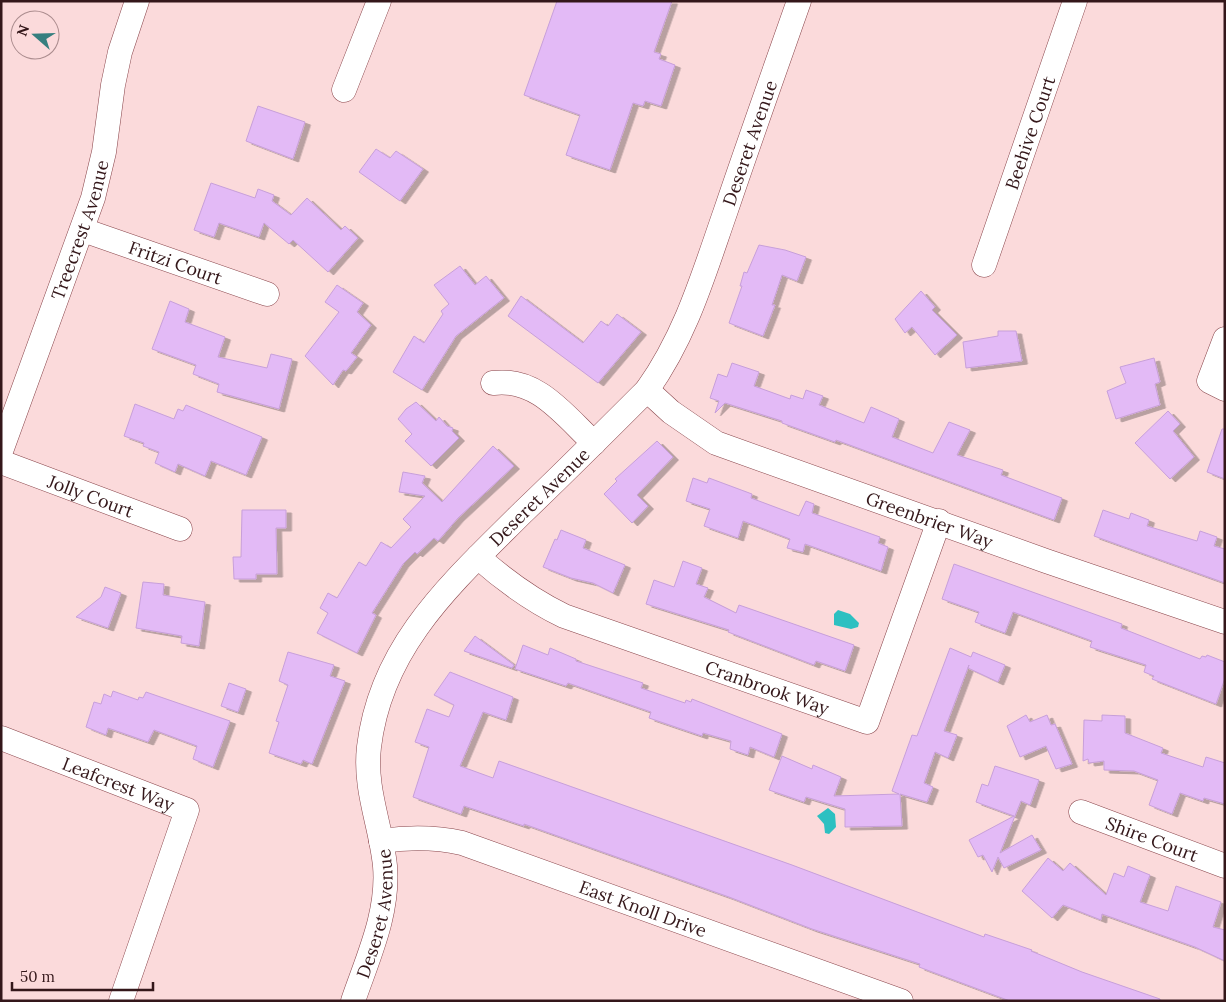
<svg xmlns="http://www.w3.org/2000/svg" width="1226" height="1002" viewBox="0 0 1226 1002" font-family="Lora,serif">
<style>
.water{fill:#2dc0c1}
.building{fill:#e3baf6;stroke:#c79fd9;filter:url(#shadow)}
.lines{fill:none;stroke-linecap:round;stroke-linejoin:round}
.minor-casing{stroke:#89454b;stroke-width:25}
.minor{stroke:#fff;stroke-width:24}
.labels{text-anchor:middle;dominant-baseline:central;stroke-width:4.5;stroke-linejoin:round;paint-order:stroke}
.street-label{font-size:18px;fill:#34171a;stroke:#fbdadb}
</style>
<defs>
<filter id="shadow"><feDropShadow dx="5.5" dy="3" stdDeviation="0" flood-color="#0004"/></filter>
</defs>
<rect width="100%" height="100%" fill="#fbdadb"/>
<path class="water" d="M 838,610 L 850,614 L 859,623 L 858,627 L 851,629 L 834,625 L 834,614 Z
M 828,808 L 835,814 L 836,827 L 829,834 L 825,833 L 824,824 L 817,816 Z"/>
<path class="building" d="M 557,1 L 672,1 L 654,52 L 661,54 L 659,59 L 675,65 L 661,106 L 645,101 L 643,106 L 633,103 L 610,170 L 566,155 L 580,115 L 524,95 Z
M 258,106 L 305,122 L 293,159 L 246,141 Z
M 376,149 L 390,158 L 396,151 L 423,169 L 400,201 L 359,172 Z
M 211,183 L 255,198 L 258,189 L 274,195 L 272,201 L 291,215 L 307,198 L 341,230 L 345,226 L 358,238 L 328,272 L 293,240 L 289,244 L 264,223 L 259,237 L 219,223 L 214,237 L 194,230 Z
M 759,245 L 785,250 L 806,257 L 797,281 L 782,275 L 772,305 L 775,305 L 763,336 L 729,323 L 742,286 L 740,286 L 744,272 L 747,273 Z
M 460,266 L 475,285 L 486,276 L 504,298 L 456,336 L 422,390 L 393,372 L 414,336 L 424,343 L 443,314 L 441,311 L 449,304 L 434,285 Z
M 337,285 L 363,303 L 357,312 L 371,325 L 351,353 L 357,357 L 346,371 L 343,370 L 333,385 L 305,356 L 339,312 L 325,302 Z
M 921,291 L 935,307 L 932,310 L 957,335 L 935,355 L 912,327 L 905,333 L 895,319 Z
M 521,296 L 583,343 L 601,321 L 608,326 L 617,314 L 641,332 L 598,383 L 508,316 Z
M 170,301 L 189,309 L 185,322 L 225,337 L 218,357 L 267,368 L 271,354 L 292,359 L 279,409 L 217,392 L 219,384 L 193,374 L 196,365 L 152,349 Z
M 998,331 L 1016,331 L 1022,361 L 966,368 L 963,342 L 998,336 Z
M 1154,358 L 1160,382 L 1155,384 L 1160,405 L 1116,419 L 1107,391 L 1126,383 L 1120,367 Z
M 732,363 L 759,372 L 754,386 L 790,399 L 791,395 L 803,399 L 806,390 L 823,396 L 819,405 L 864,423 L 871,407 L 899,419 L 892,437 L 933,453 L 949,422 L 970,430 L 957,455 L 1003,470 L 1001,475 L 1062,498 L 1054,520 L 836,440 L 835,442 L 782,423 L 782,421 L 725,403 L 715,413 L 719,401 L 710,398 L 718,374 L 727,377 Z
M 416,402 L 436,421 L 439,417 L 447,426 L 453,428 L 452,431 L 459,438 L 431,466 L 405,441 L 412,434 L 398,419 L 406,409 Z
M 135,404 L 174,419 L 178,409 L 183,411 L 186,405 L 262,437 L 246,475 L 211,461 L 205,476 L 178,464 L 175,472 L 155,463 L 159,452 L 143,446 L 144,443 L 124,436 Z
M 1168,411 L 1180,424 L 1173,431 L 1194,457 L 1170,479 L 1135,443 Z
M 1222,429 L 1225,429 L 1225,479 L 1207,472 Z
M 657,441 L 673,457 L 637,495 L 648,506 L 632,523 L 604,494 L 617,481 L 615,479 Z
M 493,446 L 514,466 L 458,518 L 438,541 L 434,538 L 417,554 L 415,552 L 403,564 L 372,613 L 376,615 L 357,653 L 317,633 L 328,613 L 320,608 L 328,593 L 337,598 L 359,562 L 366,566 L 381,542 L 391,548 L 411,527 L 403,519 L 425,496 L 399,492 L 403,472 L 425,476 L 422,483 L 442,502 Z
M 693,478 L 707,483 L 709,478 L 752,494 L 751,498 L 799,516 L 806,501 L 814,504 L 812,513 L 880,537 L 878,543 L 888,547 L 881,571 L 805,544 L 803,552 L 787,548 L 790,539 L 743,521 L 738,538 L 704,526 L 710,509 L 686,501 Z
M 242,510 L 286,510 L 286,528 L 276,528 L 277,574 L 256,574 L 256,579 L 234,579 L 233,557 L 241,557 Z
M 1103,510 L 1129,519 L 1131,513 L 1149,520 L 1147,526 L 1197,541 L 1200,531 L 1217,537 L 1214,546 L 1225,549 L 1225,583 L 1094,536 Z
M 561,530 L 586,540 L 583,548 L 625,565 L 613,593 L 593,583 L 571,578 L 543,567 L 555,539 L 557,540 Z
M 683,561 L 702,568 L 696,584 L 708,588 L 704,597 L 736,613 L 739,605 L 854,645 L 845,671 L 816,661 L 814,665 L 728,632 L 729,630 L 646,604 L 654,580 L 674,587 Z
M 954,564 L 1122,624 L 1121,628 L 1200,659 L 1202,656 L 1206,657 L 1207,655 L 1225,662 L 1225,678 L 1216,704 L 1152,679 L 1154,676 L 1144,672 L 1146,665 L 1090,647 L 1092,641 L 1013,612 L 1005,633 L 975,622 L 979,612 L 942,599 Z
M 143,582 L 164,584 L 163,595 L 205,602 L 199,646 L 181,643 L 182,636 L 136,628 Z
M 105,587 L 121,593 L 108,628 L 76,617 L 101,597 Z
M 475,636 L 514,665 L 512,668 L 464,651 Z
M 523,645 L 548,655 L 550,648 L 576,659 L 576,661 L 643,683 L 641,688 L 685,703 L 686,700 L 691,702 L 692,699 L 782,734 L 774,757 L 750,747 L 748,755 L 730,749 L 731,741 L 703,733 L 702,736 L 649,718 L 651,712 L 568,683 L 566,686 L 515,669 Z
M 950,648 L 971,657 L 973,652 L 1005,665 L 998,682 L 968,668 L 969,665 L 944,731 L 957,735 L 948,758 L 935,752 L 924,783 L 933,787 L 927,802 L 900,794 L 902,826 L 845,827 L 845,809 L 806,797 L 804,802 L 769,790 L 782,756 L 812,769 L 813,765 L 841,777 L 834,796 L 899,794 L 892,791 L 912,735 L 917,736 Z
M 288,652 L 334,665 L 330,676 L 345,681 L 312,764 L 303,760 L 301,764 L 269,753 L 279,722 L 276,721 L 288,685 L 279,681 Z
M 450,672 L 513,697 L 506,720 L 483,712 L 460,766 L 493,778 L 499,761 L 792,865 L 984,937 L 985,934 L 1032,950 L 1031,951 L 1082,972 L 1160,999 L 1160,1001 L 1010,1001 L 919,967 L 920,964 L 812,929 L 729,897 L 524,824 L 524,826 L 464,806 L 461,814 L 413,797 L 429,747 L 415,742 L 427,709 L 449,717 L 454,705 L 434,695 Z
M 229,683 L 246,689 L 238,712 L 221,706 Z
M 113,691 L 138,700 L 139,697 L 143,698 L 146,692 L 230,721 L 213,767 L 193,759 L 197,746 L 154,730 L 148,742 L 108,728 L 106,735 L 86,727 L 94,702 L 101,704 L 104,694 L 111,697 Z
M 1026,715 L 1030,722 L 1047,715 L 1051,725 L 1055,724 L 1072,764 L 1056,769 L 1046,746 L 1020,757 L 1007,726 Z
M 1102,715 L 1125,716 L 1125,733 L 1163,748 L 1161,753 L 1203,767 L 1206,757 L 1225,763 L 1225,804 L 1204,798 L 1203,801 L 1180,793 L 1172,814 L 1149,805 L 1158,780 L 1134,771 L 1104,770 L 1104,761 L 1089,763 L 1088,759 L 1083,761 L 1084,720 L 1102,721 Z
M 995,766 L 1039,780 L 1030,805 L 1021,801 L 1000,853 L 1032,835 L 1041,850 L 1004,868 L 998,857 L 992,872 L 983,855 L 978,857 L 969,840 L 1014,816 L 976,802 L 982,784 L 988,786 Z
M 1048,858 L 1063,871 L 1070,863 L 1106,895 L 1114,873 L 1124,877 L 1128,866 L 1150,875 L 1140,902 L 1168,911 L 1176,886 L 1221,902 L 1213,927 L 1225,930 L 1225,961 L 1195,947 L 1102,914 L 1101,920 L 1063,905 L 1052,918 L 1022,891 Z"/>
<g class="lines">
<g class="minor-casing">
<g id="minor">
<path d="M 344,90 L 379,1"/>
<path id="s1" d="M 83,230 L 267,294"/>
<path id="s2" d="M 984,265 L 1075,1"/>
<path d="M 1225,339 L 1209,381 L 1225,389"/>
<path d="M 493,383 C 537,377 564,415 594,443"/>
<path id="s3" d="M 647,390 L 671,412 L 716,443 L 1046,561 L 1225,622"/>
<path id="s4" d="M 1,451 L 93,198 L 104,152 L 113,85 L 120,52 L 137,1"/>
<path id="s5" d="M 1,462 L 180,529"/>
<path id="s6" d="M 478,557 C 505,581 531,600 564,616 L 867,722 L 939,521"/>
<path id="s7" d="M 1,738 L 187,810 L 121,1001"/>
<path id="s8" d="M 1081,812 L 1225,866"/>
<path id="s9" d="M 381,841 C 409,837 435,837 462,843 L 901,1001"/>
<path id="s10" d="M 353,1001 C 368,957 389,913 385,866 C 381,825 364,789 369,747 C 381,644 454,581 523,512 C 565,472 606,431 647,390 C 686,335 703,276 725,213 C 749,142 774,72 799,1"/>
</g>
</g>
<use href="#minor" class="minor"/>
</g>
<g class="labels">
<g class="street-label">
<text stroke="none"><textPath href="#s2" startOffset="140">Beehive Court</textPath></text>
<text stroke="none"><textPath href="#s10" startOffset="990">Deseret Avenue</textPath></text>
<text stroke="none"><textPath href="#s4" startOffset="235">Treecrest Avenue</textPath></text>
<text stroke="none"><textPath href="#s1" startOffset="98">Fritzi Court</textPath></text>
<text stroke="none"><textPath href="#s5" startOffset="96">Jolly Court</textPath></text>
<text stroke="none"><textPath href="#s10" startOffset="570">Deseret Avenue</textPath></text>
<text stroke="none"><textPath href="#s3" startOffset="314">Greenbrier Way</textPath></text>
<text stroke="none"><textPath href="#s6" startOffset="320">Cranbrook Way</textPath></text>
<text stroke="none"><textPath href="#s7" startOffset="126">Leafcrest Way</textPath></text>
<text stroke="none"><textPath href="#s8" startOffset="76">Shire Court</textPath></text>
<text stroke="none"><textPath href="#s9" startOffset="274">East Knoll Drive</textPath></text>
<text stroke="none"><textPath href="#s10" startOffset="91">Deseret Avenue</textPath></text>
</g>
</g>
<rect width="1226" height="1002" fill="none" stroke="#34171a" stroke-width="5"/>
<g transform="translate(35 35) rotate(290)"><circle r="24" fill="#fbdadb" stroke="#ab8c8e"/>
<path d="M0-4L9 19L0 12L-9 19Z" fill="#367f7f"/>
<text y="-8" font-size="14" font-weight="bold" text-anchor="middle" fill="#34171a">N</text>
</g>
<path d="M12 982v8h141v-8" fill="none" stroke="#34171a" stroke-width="2.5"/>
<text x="20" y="982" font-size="15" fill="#34171a" stroke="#fbdadb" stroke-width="4" paint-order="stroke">50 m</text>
</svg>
